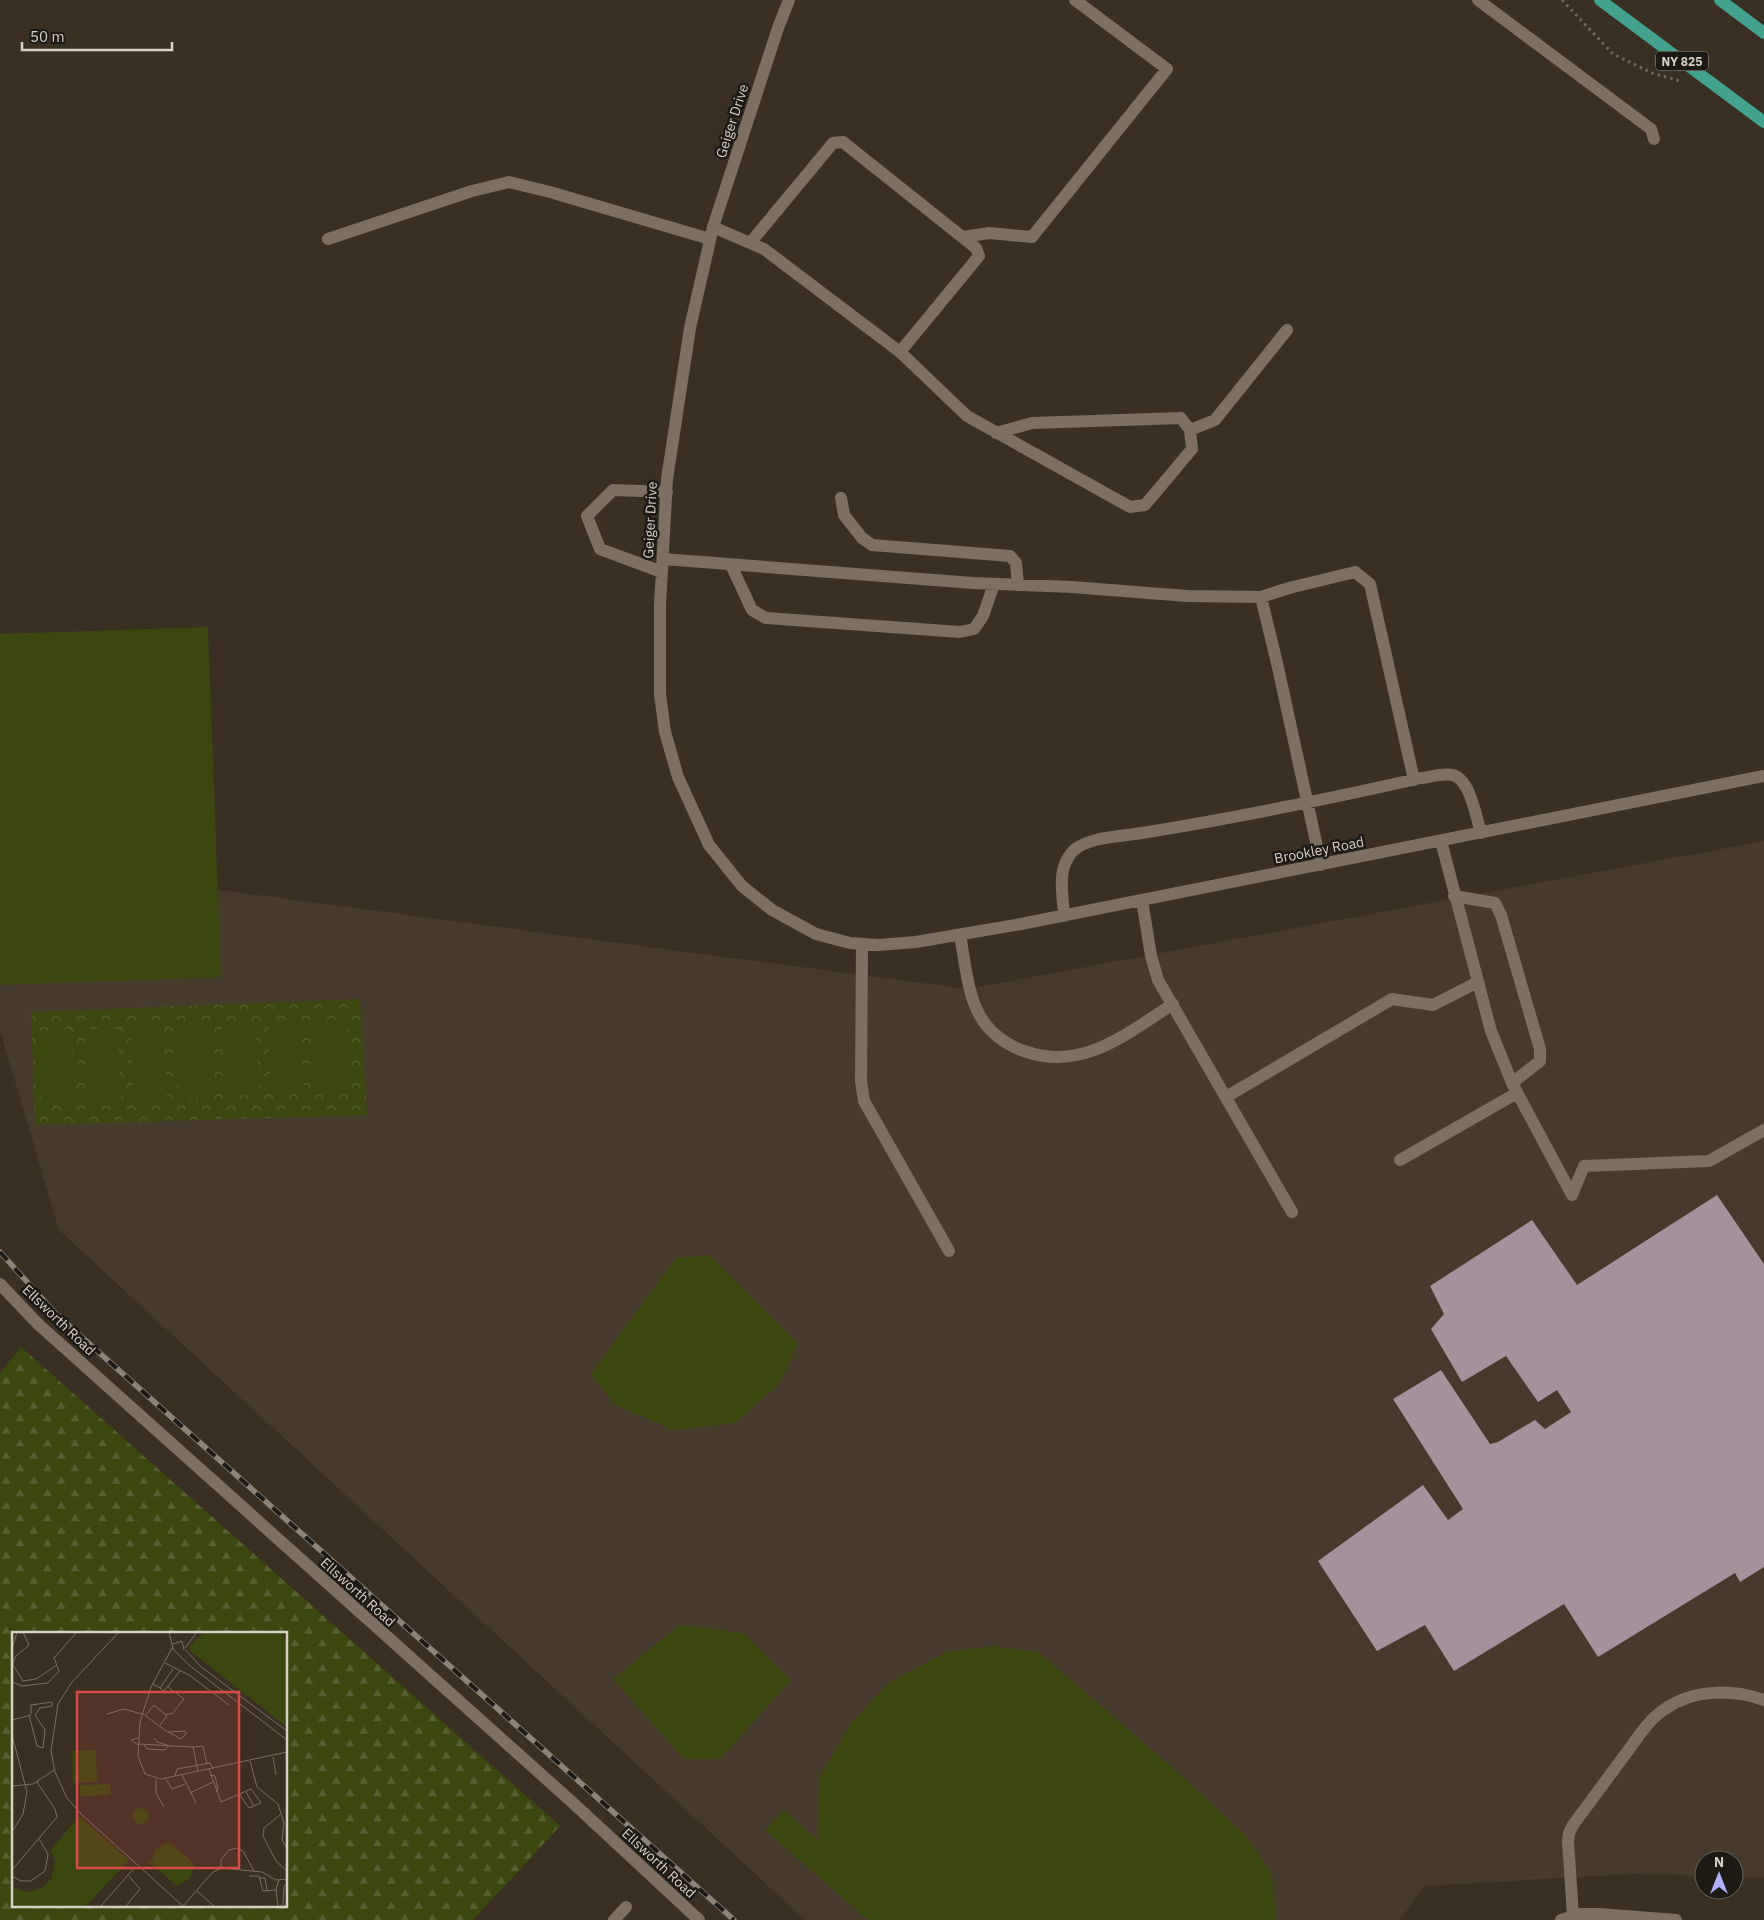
<svg xmlns="http://www.w3.org/2000/svg" width="1764" height="1920" viewBox="0 0 1764 1920" font-family="'IBM Plex Sans',sans-serif">
<style>
.education{fill:#453a2b}
.forest{fill:url(#forest-firs);fill-rule:evenodd}
.park{fill:url(#park-crowns)}
.pitch{fill:#3c4710}
.building{fill:#a4919b}
.lines{fill:none;stroke-linecap:round;stroke-linejoin:round}
.path{stroke:#73695f;stroke-width:3;stroke-dasharray:2.5 4;stroke-linecap:butt}
.minor{stroke:#7d7062;stroke-width:12}
.major{stroke:#42a28d;stroke-width:12}
.rail-casing{stroke:#8c8379;stroke-width:5.5}
.rail{stroke:#1d1913;stroke-width:4;stroke-dasharray:11;stroke-linecap:butt}
.labels{text-anchor:middle;dominant-baseline:central;stroke-width:5;stroke-linejoin:round;paint-order:stroke}
.shield{fill:#1d1913;stroke:#9f9992;stroke-width:1}
.shield-label{font-size:12px;font-weight:bold;fill:#d7d0c8}
.street-label{font-size:14px;fill:#d7d0c8;stroke:#1d1913}
.inset-road{fill:none;stroke:#796f65;stroke-width:1}
.view{fill:#d64a48;fill-opacity:0.15;stroke:#d64a48;stroke-width:2.5}
.inset-edge{fill:none;stroke:#d7d0c8;stroke-width:2.5}
</style>
<defs>
<pattern id="forest-firs" width="22" height="20" patternUnits="userSpaceOnUse" patternTransform="scale(1.25)"><rect width="22" height="20" fill="#3c4710"/><path d="M5 1l3.5 6h-7zM16 11l3.5 6h-7z" fill="#576031"/></pattern>
<pattern id="park-crowns" width="20" height="18" patternUnits="userSpaceOnUse" patternTransform="scale(1.25)"><rect width="20" height="18" fill="#3c4710"/><path d="M2 6a3 3 0 1 1 6 0M12 15a3 3 0 1 1 6 0" fill="none" stroke="#576031"/></pattern>
</defs>
<rect width="100%" height="100%" fill="#3a2f23"/>
<path class="education" d="M 1764,841 L 1764,1878 L 1734,1877 L 1734,1860 L 1704,1860 L 1704,1876 L 1633,1874 L 1424,1886 L 1400,1920 L 805,1920 L 59,1230 L 0,1031 L 0,861 L 967,989 Z"/>
<path class="forest" d="M 21,1347 L 560,1826 L 473,1920 L 0,1920 L 0,1373 ZM 14,1634 L 286,1634 L 286,1906 L 14,1906 Z"/>
<path class="park" d="M 360,999 L 367,1115 L 35,1125 L 31,1012 Z"/>
<path class="pitch" d="M 208,627 L 221,977 L 0,985 L 0,634 Z
M 346,1019 L 350,1092 L 316,1093 L 313,1020 Z
M 301,1021 L 304,1093 L 271,1094 L 268,1022 Z
M 255,1023 L 259,1095 L 225,1096 L 222,1024 Z
M 209,1024 L 213,1096 L 179,1098 L 176,1025 Z
M 131,1027 L 163,1027 L 167,1099 L 133,1100 Z
M 85,1029 L 117,1029 L 121,1100 L 88,1102 Z
M 71,1030 L 75,1102 L 41,1103 L 39,1031 Z
M 709,1255 L 798,1343 L 780,1383 L 735,1423 L 674,1430 L 615,1405 L 591,1374 L 676,1258 Z
M 680,1625 L 743,1633 L 791,1680 L 720,1759 L 684,1759 L 613,1679 Z
M 992,1646 L 1038,1652 L 1182,1776 L 1244,1834 L 1272,1874 L 1276,1920 L 868,1920 L 765,1830 L 784,1810 L 818,1841 L 819,1778 L 852,1722 L 889,1683 L 947,1652 Z"/>
<path class="building" d="M 1717,1195 L 1764,1264 L 1764,1567 L 1740,1582 L 1735,1573 L 1598,1657 L 1564,1604 L 1454,1671 L 1425,1625 L 1377,1651 L 1318,1561 L 1423,1485 L 1448,1520 L 1463,1509 L 1393,1399 L 1441,1370 L 1490,1444 L 1498,1442 L 1535,1420 L 1545,1429 L 1571,1412 L 1557,1390 L 1538,1402 L 1506,1356 L 1462,1382 L 1431,1329 L 1444,1314 L 1430,1286 L 1532,1220 L 1577,1285 Z"/>
<g class="lines">
<path class="path" d="M 1562,0 L 1613,54 L 1652,73 L 1680,81"/>
<path class="minor" d="M 789,0 L 778,28 L 713,227 L 690,328 L 667,479 L 660,606 L 660,694 L 665,732 L 678,777 L 709,845 L 742,886 L 772,910 L 816,934 L 850,943 L 878,945 L 916,942 L 1021,924 L 1764,776
M 1478,0 L 1651,129 L 1654,139
M 713,227 L 764,249 L 900,352 L 967,416 L 1130,507 L 1145,505 L 1192,449 L 1190,430 L 1181,418 L 1032,423 L 996,433
M 963,237 L 989,233 L 1032,237 L 1167,69 L 1075,0
M 328,239 L 472,191 L 509,182 L 550,192 L 710,239
M 750,243 L 833,143 L 843,142 L 976,248 L 979,256 L 900,352
M 1190,430 L 1215,420 L 1287,330
M 841,498 L 844,515 L 862,538 L 872,545 L 1010,556 L 1016,563 L 1018,585
M 663,559 L 973,583 L 1072,587 L 1187,596 L 1261,597 L 1277,663 L 1321,865
M 731,565 L 752,610 L 766,618 L 960,632 L 974,629 L 983,616 L 994,584
M 662,572 L 600,549 L 587,516 L 613,490 L 667,492
M 1261,597 L 1289,588 L 1355,572 L 1370,584 L 1414,780
M 1441,841 L 1491,1031 L 1512,1083 L 1572,1195
M 1454,896 L 1495,903 L 1501,915 L 1540,1049 L 1540,1061 L 1512,1083
M 1142,900 L 1151,956 L 1158,980 L 1292,1212
M 1064,916 C 1063,894 1056,869 1073,851 C 1087,837 1123,836 1142,833 C 1235,818 1328,799 1421,778 C 1430,777 1443,773 1452,775 C 1470,778 1476,817 1481,833
M 960,935 C 965,961 967,993 980,1016 C 989,1032 1006,1045 1024,1051 C 1082,1072 1126,1034 1173,1004
M 862,944 L 861,1081 L 864,1101 L 949,1251
M 1226,1097 L 1392,999 L 1433,1005 L 1478,982
M 1400,1160 L 1517,1093
M 1572,1195 L 1584,1166 L 1709,1161 L 1764,1130
M 0,1284 L 38,1324 L 572,1802 L 699,1920
M 1573,1916 L 1568,1841 L 1569,1833 L 1573,1825 C 1591,1801 1609,1776 1627,1752 C 1639,1736 1649,1719 1665,1709 C 1693,1689 1733,1689 1764,1700
M 614,1920 L 626,1907
M 1561,1920 L 1580,1914 L 1599,1914 L 1676,1920"/>
<path class="major" d="M 1600,0 L 1764,122
M 1720,0 L 1764,33"/>
<g class="rail-casing">
<path id="rail" d="M 0,1252 L 56,1314 L 734,1920"/>
</g>
<use href="#rail" class="rail"/>
</g>
<g class="labels">
<rect class="shield" x="1656" y="51.5" width="52" height="19" rx="4"/>
<g class="shield-label">
<text x="1682" y="61">NY 825</text>
</g>
<g class="street-label">
<text transform="translate(732 121) rotate(-72)">Geiger Drive</text>
<text transform="translate(650 520) rotate(-87)">Geiger Drive</text>
<text transform="translate(1319 850) rotate(-11)">Brookley Road</text>
<text transform="translate(59 1320) rotate(44)">Ellsworth Road</text>
<text transform="translate(358 1592) rotate(42)">Ellsworth Road</text>
<text transform="translate(659 1863) rotate(43)">Ellsworth Road</text>
</g>
</g>
<g transform="translate(12 1632)">
<rect width="275" height="275" fill="#3a2f23"/>
<path d="M 67,184 L 117,228 L 73,275 L 0,275 L 0,255 L 16,260 L 30,256 L 39,247 L 43,230 L 39,218 Z" fill="#3c4710"/>
<path d="M 98,152 L 99,163 L 68,164 L 68,153 Z" fill="#3c4710"/>
<path d="M 192,0 L 271,0 L 275,17 L 275,95 L 178,19 L 178,14 ZM 84,118 L 85,150 L 61,151 L 60,119 ZM121 184a8 8 0 1 1 16 0a8 8 0 1 1-16 0ZM 152,212 L 160,212 L 182,232 L 178,246 L 165,254 L 135,228 L 140,229 L 143,218 Z" fill="#3c4710"/>
<path class="inset-road" d="M 11,0 L 17,13 L 3,25 L 1,33 L 11,49 L 24,47 L 45,33M 107,0 L 60,50 L 46,72 L 39,119 L 43,140 L 55,166 L 69,182 L 171,274 L 201,240 L 210,236 L 250,240 L 264,248 L 275,247M 157,0 L 161,17 L 177,33 L 275,108M 161,12 L 170,9 L 172,18M 160,16 L 139,55 L 128,90 L 126,124 L 133,142 L 149,147 L 275,120M 173,16 L 185,0M 0,17 L 5,0M 173,17 L 188,34 L 275,99M 153,31 L 177,43 L 217,73M 0,50 L 10,54 L 36,51 L 47,39 L 42,26 L 65,0M 141,52 L 148,56 L 161,37M 148,56 L 152,59 L 168,39M 130,81 L 154,99 L 169,107 L 174,102 L 173,99 L 156,100M 19,82 L 19,73 L 40,70 L 40,74 L 28,76 L 23,83M 95,82 L 112,77 L 130,82M 153,82 L 160,82 L 172,67 L 156,55M 17,83 L 25,114 L 31,116 L 33,98 L 23,83M 134,83 L 142,73 L 155,84 L 148,93M 0,88 L 19,83M 0,103 L 15,160 L 11,182 L 0,200M 142,106 L 145,110 L 158,114M 126,112 L 181,115 L 186,140M 126,113 L 119,108 L 126,106M 132,113 L 135,117 L 153,118 L 156,114M 181,115 L 191,114 L 195,132M 261,125 L 264,143M 238,129 L 245,155 L 266,172 L 272,191 L 270,208 L 275,216M 197,137 L 209,170 L 239,157 L 249,171 L 237,176 L 228,163M 170,143 L 184,171M 198,143 L 203,144 L 206,157 L 204,160M 163,144 L 165,137 L 198,131 L 201,137M 153,146 L 160,157 L 173,152M 144,147 L 144,161 L 152,175M 0,154 L 21,152 L 42,138M 234,160 L 242,174M 178,161 L 201,150M 268,183 L 252,196 L 251,204 L 264,229 L 275,239M 209,236 L 209,228 L 217,218 L 224,216 L 231,219 L 242,239M 0,238 L 45,185 L 43,177 L 25,150M 0,244 L 9,249 L 19,249 L 33,239 L 36,222 L 27,207M 237,244 L 247,244 L 251,259 L 264,258M 248,246 L 253,246 L 255,259M 185,259 L 203,275M 271,273 L 272,254 L 275,252M 266,274 L 264,257 L 267,248M 88,275 L 123,235M 113,275 L 128,257 L 117,244M 242,275 L 275,274"/>
<path class="view" d="M 65,60 L 227,60 L 227,236 L 65,236 Z"/>
<rect width="275" height="275" class="inset-edge"/>
</g>
<g transform="translate(1719 1875)"><circle r="24" fill="#1d1913" stroke="#67625b"/>
<path d="M0-4L9 19L0 12L-9 19Z" fill="#aeaefa"/>
<text y="-8" font-size="14" font-weight="bold" text-anchor="middle" fill="#d7d0c8">N</text>
</g>
<path d="M22 42v8h150v-8" fill="none" stroke="#d7d0c8" stroke-width="2.5"/>
<text x="30" y="42" font-size="15" fill="#d7d0c8" stroke="#1d1913" stroke-width="4" paint-order="stroke">50 m</text>
</svg>
